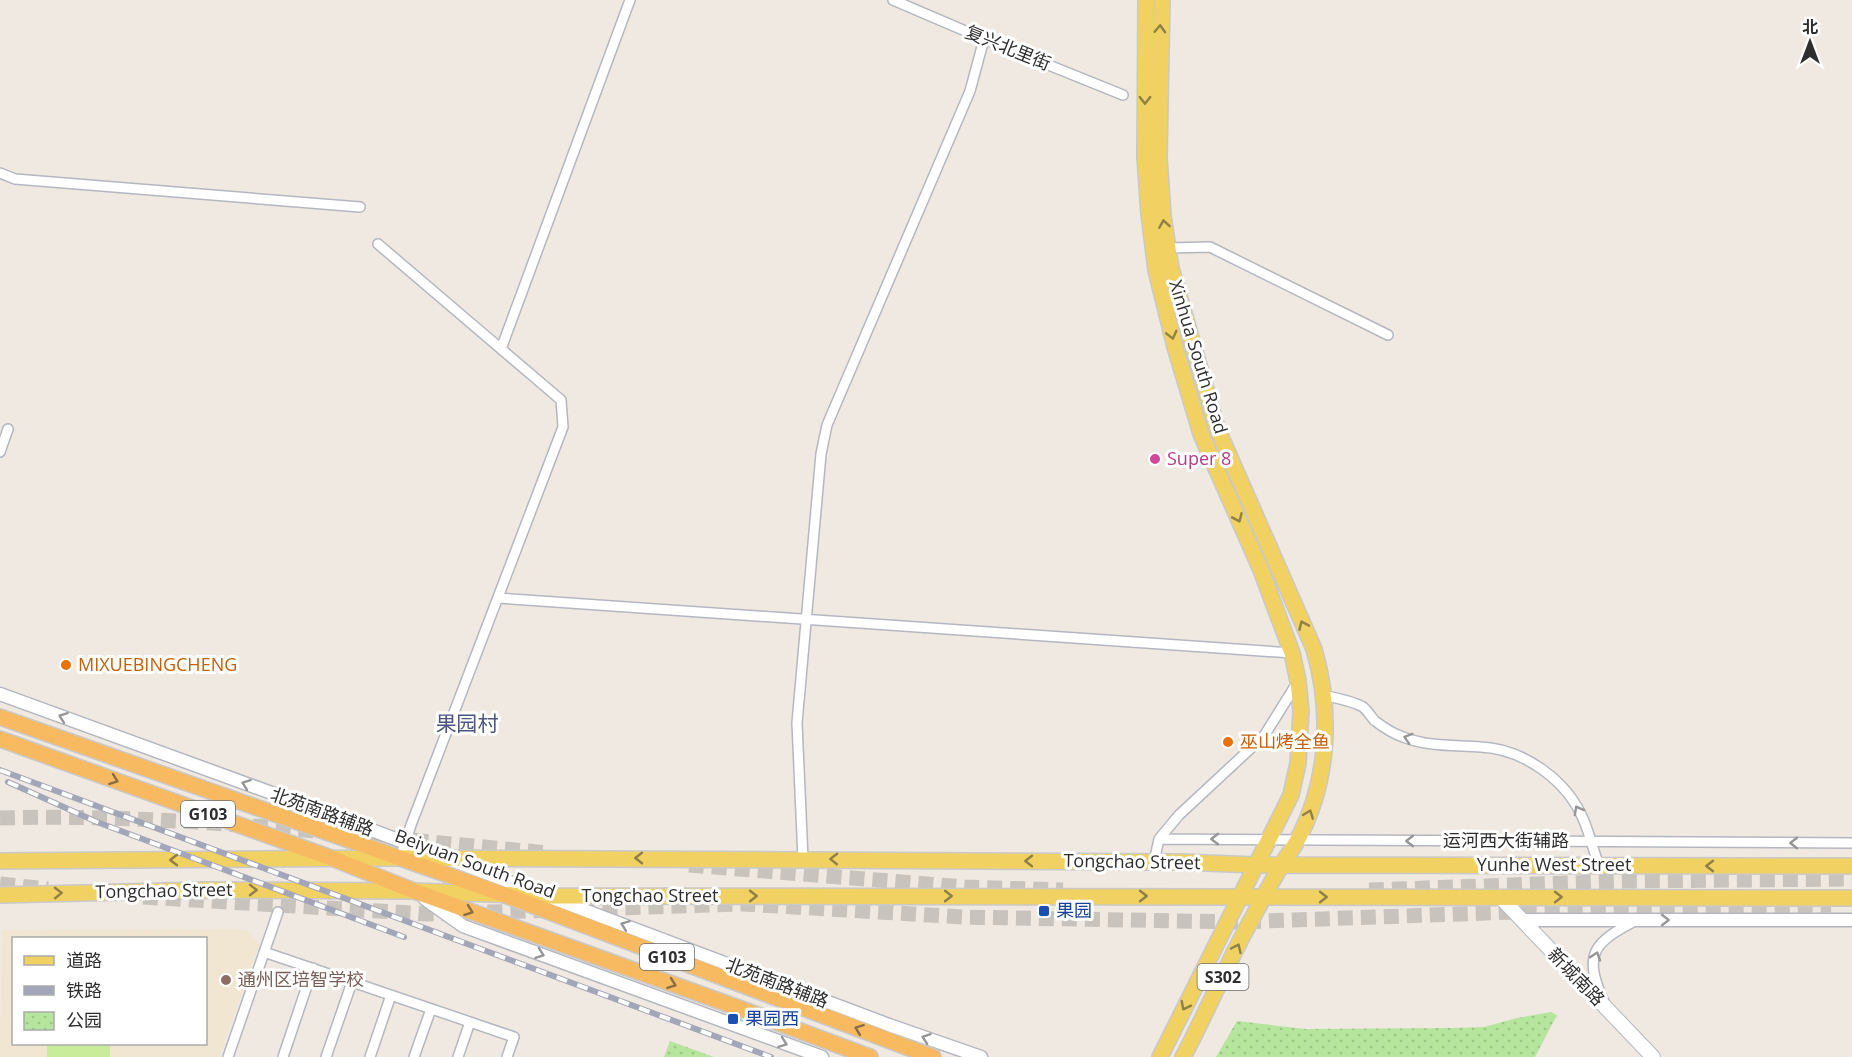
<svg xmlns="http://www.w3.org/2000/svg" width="1852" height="1057" font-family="'Open Sans','Noto Sans SC',sans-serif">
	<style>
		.education { fill: #f0e6d1; fill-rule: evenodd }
		.park { fill: url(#park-dots) }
		.pitch { fill: #c9ec9a }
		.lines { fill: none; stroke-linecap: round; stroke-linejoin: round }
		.trunk-tunnel { stroke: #c8c4bd; stroke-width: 15; stroke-dasharray: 15 8; stroke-linecap: butt }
		.minor-casing { stroke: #b4b7c1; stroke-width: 12 }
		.tertiary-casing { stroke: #b4b7c1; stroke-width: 15 }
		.secondary-casing { stroke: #b4b7c1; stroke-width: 16 }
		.primary-casing { stroke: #c9c9c9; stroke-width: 18 }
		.trunk-casing { stroke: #c9c9c9; stroke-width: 18 }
		.minor { stroke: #fff; stroke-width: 9 }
		.tertiary { stroke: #fff; stroke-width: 12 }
		.secondary { stroke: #fff; stroke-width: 14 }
		.primary { stroke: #f2d163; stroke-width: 15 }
		.trunk { stroke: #f8ba60; stroke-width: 15 }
		.rail-casing { stroke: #a3a6b8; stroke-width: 6 }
		.rail { stroke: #fff; stroke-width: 4; stroke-dasharray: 11; stroke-linecap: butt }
		.oneway { stroke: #908048 }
		.oneway2 { stroke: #969696 }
		.oneway3 { stroke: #896d44 }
		.hotel-dot { fill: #d1479c; stroke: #fff; stroke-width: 2 }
		.food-dot { fill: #e8710a; stroke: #fff; stroke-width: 2 }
		.transit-dot { fill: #1a4fb4; stroke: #fff; stroke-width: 2 }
		.education-dot { fill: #8d6e63; stroke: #fff; stroke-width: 2 }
		.labels { text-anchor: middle; stroke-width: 6; stroke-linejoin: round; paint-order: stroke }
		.shield { fill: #fff; stroke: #6d6d6d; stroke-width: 1.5 }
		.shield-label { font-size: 16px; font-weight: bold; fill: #2e2e2e }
		.street-label { font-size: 18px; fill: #2e2e2e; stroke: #fff }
		.hotel-label { font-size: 18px; fill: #b23c85; stroke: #fff; text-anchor: start }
		.food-label { font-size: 18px; fill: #c56008; stroke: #fff; text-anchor: start }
		.transit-label { font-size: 18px; fill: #164399; stroke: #fff; text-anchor: start }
		.education-label { font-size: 18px; fill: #785e54; stroke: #fff; text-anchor: start }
		.quarter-label { font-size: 21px; fill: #4d5680; stroke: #fff }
	</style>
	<defs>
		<pattern id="park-dots" width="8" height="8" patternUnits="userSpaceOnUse" patternTransform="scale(1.5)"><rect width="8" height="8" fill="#b6e59e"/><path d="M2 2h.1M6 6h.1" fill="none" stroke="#9dc588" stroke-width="1.8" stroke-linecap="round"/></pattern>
	</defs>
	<rect width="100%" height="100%" fill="#efe9e1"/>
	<!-- education -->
	<path class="education" d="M246,929L259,944L219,1057H0L2,930ZM14,938H206V1044H14Z"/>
	<!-- park -->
	<path class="park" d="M1551,1012L1557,1015L1535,1057H1216L1237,1021L1305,1029L1451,1028L1484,1027L1517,1018Z
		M670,1041L714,1057H664Z"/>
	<!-- pitch -->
	<path class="pitch" d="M47,1044H110V1057H47Z"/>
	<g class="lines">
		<!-- trunk-tunnel -->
		<path class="trunk-tunnel" d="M0,818C183,813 367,837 549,853
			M689,865L965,887L1063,890
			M0,884L48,889
			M1369,890L1624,881L1852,879
			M143,897L428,914L744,904L963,917L1237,922L1625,908L1831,905"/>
		<!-- minor casing -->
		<g class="minor-casing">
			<path id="minor" d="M893,0L984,39L1123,95
				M0,173L15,179L360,207
				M378,244L561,400L563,427L411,825L400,858
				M1168,248L1210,247L1388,335
				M501,349L630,0
				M0,452L8,429
				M498,598L1292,653
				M1323,695C1335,698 1353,701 1363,707C1368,711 1371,717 1375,721C1383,727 1394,734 1403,737C1429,747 1454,745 1481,747C1524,749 1568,781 1584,821C1590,835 1593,850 1599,865
				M1159,839L1852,843
				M803,859L797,723L821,454L827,425L970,91L984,39
				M1154,862L1159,839L1179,815L1264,736L1297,683
				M264,952L514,1037L507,1057
				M1604,1002C1583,954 1592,943 1637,920
				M228,1057L278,912
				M283,1057L313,968
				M326,1057L352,982
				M370,1057L391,995
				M414,1057L431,1009
				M458,1057L470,1022"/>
		</g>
		<!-- tertiary casing -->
		<g class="tertiary-casing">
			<path id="tertiary" d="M0,694L321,811L889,1025L981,1057
				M425,899L463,926L822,1057
				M1522,920H1852"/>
		</g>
		<!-- secondary casing -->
		<g class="secondary-casing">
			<path id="secondary" d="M1500,897L1653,1057"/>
		</g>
		<!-- primary casing -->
		<g class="primary-casing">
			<path id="primary" d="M1146,0L1145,157L1149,214L1156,270L1175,347L1201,434L1261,570L1292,653L1298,681L1301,711L1298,763L1291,795L1160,1057
				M1162,0L1159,157L1163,216L1171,268L1217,428L1314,649C1332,711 1329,781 1298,839C1293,849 1286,857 1281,866C1269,886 1259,906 1248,926C1225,968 1206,1014 1183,1057
				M0,861L400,858L1181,862L1256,865L1852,866
				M0,895L206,890L414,891L546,896L1852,898"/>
		</g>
		<!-- trunk casing -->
		<g class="trunk-casing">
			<path id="trunk" d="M0,717L505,895L933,1057
				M0,739L334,859L414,891L736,1007L870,1057"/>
		</g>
		<!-- minor -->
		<use href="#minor" class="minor"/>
		<!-- tertiary -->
		<use href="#tertiary" class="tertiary"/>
		<!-- secondary -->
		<use href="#secondary" class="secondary"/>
		<!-- primary -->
		<use href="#primary" class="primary"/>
		<!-- trunk -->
		<use href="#trunk" class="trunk"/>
		<!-- rail casing -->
		<g class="rail-casing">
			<path id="rail" d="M0,770L771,1057
				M8,782L97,822L404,937"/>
		</g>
		<!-- rail -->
		<use href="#rail" class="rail"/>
	</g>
	<!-- one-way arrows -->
	<defs><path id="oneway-chevron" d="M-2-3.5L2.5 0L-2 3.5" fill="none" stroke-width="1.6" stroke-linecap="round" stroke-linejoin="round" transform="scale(1.5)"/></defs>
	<g class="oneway">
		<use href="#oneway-chevron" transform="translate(1160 29) rotate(-88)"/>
		<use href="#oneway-chevron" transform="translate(1145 100) rotate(90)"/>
		<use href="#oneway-chevron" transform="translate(1164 224) rotate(-99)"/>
		<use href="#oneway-chevron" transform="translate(1172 335) rotate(76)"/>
		<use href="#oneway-chevron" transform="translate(1238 518) rotate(66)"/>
		<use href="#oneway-chevron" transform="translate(1303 625) rotate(-114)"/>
		<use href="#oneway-chevron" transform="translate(1309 814) rotate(-69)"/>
		<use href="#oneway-chevron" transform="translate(639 858) rotate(-180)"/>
		<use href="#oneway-chevron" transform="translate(834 859) rotate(-179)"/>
		<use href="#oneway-chevron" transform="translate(174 860) rotate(180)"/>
		<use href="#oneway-chevron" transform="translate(1029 861) rotate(-180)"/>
		<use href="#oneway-chevron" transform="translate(1710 866) rotate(-180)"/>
		<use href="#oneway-chevron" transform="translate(253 890)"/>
		<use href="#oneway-chevron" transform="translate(58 893) rotate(-1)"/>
		<use href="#oneway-chevron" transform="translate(753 896)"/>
		<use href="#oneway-chevron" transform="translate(948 896)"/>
		<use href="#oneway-chevron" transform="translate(1143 896)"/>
		<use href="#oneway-chevron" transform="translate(1323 897)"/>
		<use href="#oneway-chevron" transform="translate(1558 897)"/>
		<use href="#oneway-chevron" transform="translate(1237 948) rotate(-65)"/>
		<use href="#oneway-chevron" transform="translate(1185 1006) rotate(117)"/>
	</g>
	<g class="oneway2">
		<use href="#oneway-chevron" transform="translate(63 717) rotate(-160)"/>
		<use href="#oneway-chevron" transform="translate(1408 738) rotate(-162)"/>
		<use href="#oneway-chevron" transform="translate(246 784) rotate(-160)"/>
		<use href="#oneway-chevron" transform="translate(1578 810) rotate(-119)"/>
		<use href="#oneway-chevron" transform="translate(1215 839) rotate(-180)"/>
		<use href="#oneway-chevron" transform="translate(1410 841) rotate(-180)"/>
		<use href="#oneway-chevron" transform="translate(1794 843) rotate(-180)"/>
		<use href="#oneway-chevron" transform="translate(1665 920)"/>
		<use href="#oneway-chevron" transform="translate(625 925) rotate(-159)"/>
		<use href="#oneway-chevron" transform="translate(540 954) rotate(20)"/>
		<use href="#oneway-chevron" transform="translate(1596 956) rotate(-72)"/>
		<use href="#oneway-chevron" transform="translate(926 1038) rotate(-161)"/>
		<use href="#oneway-chevron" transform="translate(783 1043) rotate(20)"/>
	</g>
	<g class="oneway3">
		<use href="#oneway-chevron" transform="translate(114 780) rotate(20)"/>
		<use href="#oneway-chevron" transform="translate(469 911) rotate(20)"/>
		<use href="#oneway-chevron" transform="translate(672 984) rotate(20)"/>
		<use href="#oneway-chevron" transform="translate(859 1029) rotate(-159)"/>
	</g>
	<!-- markers -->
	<circle class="hotel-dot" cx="1155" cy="459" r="6"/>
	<g class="food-dot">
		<circle cx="66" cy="665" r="6"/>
		<circle cx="1228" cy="742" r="6"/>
	</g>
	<g class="transit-dot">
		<rect x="1038" y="905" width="12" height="12" rx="3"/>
		<rect x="727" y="1013" width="12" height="12" rx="3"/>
	</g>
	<circle class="education-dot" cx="226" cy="980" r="6"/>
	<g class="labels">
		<!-- shield labels -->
		<g class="shield">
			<rect x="181" y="801" width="54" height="26" rx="4.5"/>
			<rect x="640" y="944" width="54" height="26" rx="4.5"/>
			<rect x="1197.5" y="964" width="51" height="26" rx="4.5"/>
		</g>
		<g class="shield-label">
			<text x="208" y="820">G103</text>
			<text x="667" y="963">G103</text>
			<text x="1223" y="983">S302</text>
		</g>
		<!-- street labels -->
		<g class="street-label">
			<text transform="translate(1008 48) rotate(22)" y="6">复兴北里街</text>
			<text transform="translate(1198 357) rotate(73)" y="6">Xinhua South Road</text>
			<text transform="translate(322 812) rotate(20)" y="6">北苑南路辅路</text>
			<text x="1506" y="847">运河西大街辅路</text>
			<text transform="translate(1132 862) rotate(1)" y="6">Tongchao Street</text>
			<text transform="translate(475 864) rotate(20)" y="6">Beiyuan South Road</text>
			<text x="1554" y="871">Yunhe West Street</text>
			<text transform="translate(164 891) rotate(-1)" y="6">Tongchao Street</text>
			<text x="650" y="902">Tongchao Street</text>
			<text transform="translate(1576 977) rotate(46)" y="6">新城南路</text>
			<text transform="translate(777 983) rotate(21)" y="6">北苑南路辅路</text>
		</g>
		<!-- hotel labels -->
		<g class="hotel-label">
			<text x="1167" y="465">Super 8</text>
		</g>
		<!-- food labels -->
		<g class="food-label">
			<text x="78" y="671">MIXUEBINGCHENG</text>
			<text x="1240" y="748">巫山烤全鱼</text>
		</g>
		<!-- transit labels -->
		<g class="transit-label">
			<text x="1056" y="917">果园</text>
			<text x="745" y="1025">果园西</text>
		</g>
		<!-- education labels -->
		<g class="education-label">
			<text x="238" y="986">通州区培智学校</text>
		</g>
		<!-- quarter labels -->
		<g class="quarter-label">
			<text x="467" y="731">果园村</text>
		</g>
	</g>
	<!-- legend -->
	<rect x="12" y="937" width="195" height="108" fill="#ffffff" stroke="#ababab" stroke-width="1.5"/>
	<rect x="24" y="956" width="30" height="9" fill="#f2d163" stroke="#ababab" stroke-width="1.5"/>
	<text x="66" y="967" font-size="18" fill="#2e2e2e">道路</text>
	<rect x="24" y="986" width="30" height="9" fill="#a3a6b8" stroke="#ababab" stroke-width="1.5"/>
	<text x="66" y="997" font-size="18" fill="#2e2e2e">铁路</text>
	<rect x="24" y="1012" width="30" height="18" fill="url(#park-dots)" stroke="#ababab" stroke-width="1.5"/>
	<text x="66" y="1027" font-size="18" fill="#2e2e2e">公园</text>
	<!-- north arrow -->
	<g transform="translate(1810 42)" stroke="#ffffff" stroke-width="4.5" paint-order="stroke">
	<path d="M0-4.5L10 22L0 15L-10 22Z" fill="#2e2e2e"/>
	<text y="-9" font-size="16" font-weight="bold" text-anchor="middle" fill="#2e2e2e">北</text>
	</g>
</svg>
